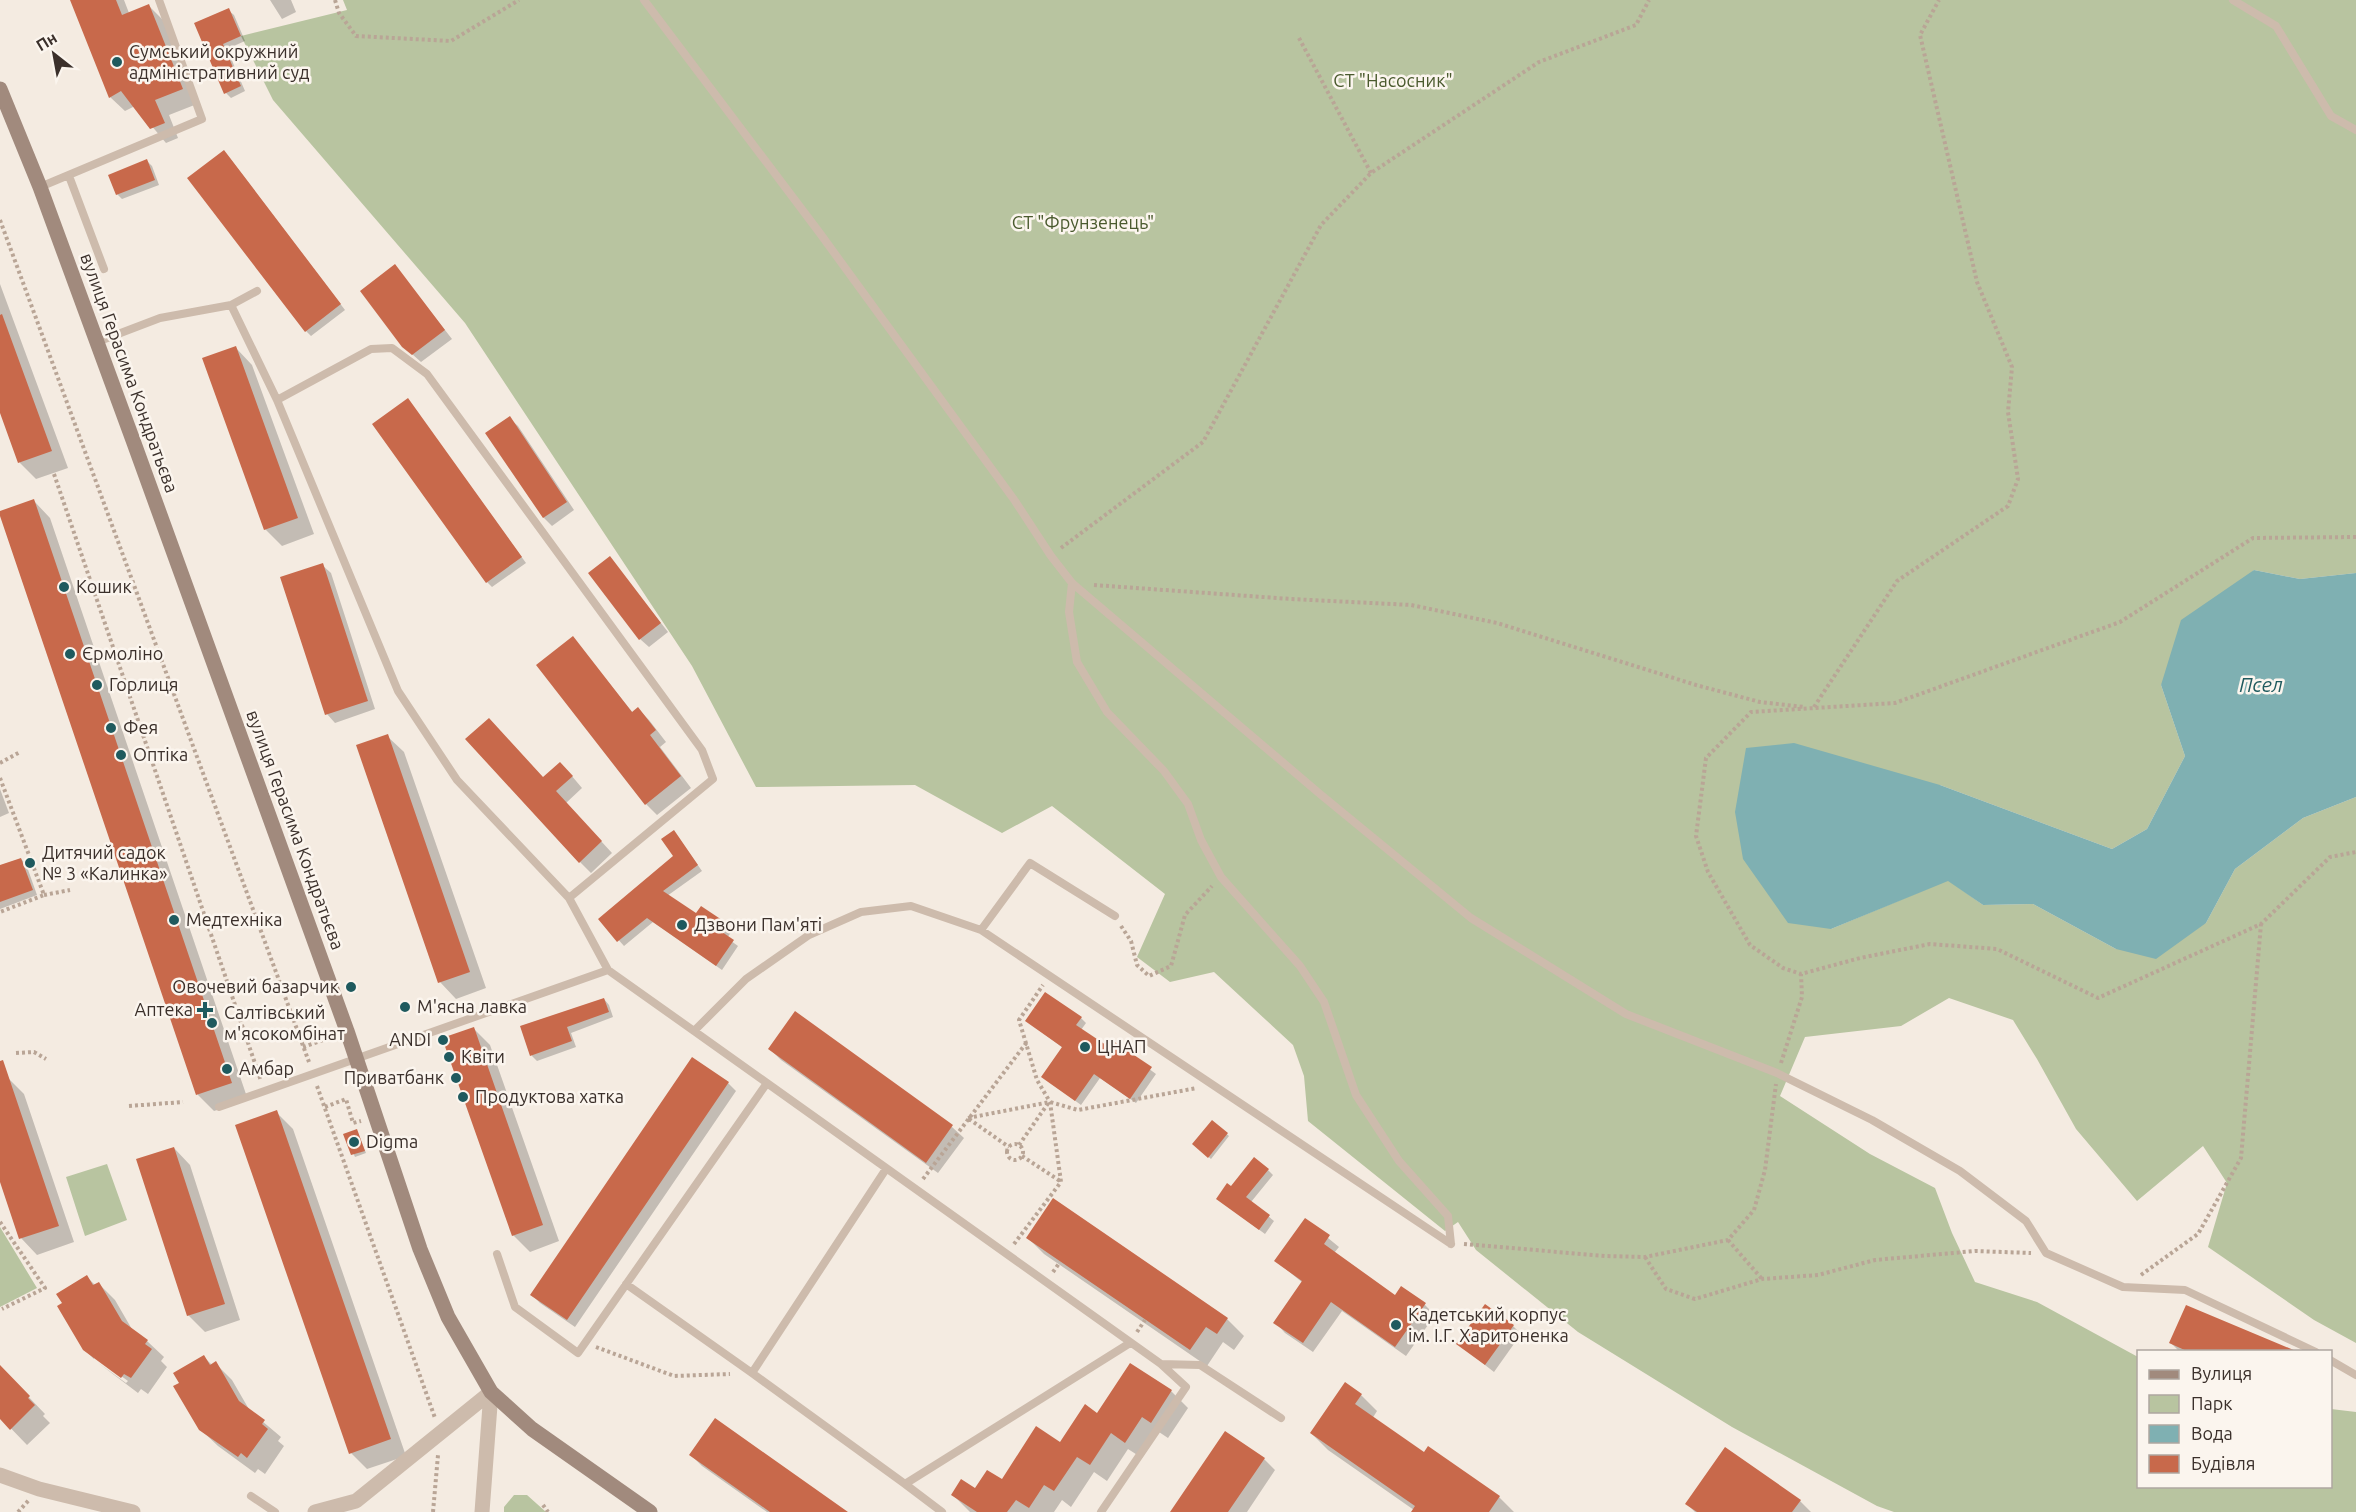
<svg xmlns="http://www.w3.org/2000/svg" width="2356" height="1512" font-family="Ubuntu,sans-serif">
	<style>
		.green { fill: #b8c4a0 }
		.water { fill: #7fb0b2 }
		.shadow { fill: #0003 }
		.building { fill: #c8694b }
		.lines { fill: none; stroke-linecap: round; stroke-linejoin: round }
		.path { stroke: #b9a596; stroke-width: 4; stroke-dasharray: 3 3; stroke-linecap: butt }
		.service { stroke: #cdbbac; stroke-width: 8 }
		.minor { stroke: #cdbbac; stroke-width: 15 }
		.secondary { stroke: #a18a7d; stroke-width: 15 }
		.poi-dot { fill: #1f5a5e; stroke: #fbf5ee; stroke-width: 2 }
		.labels { text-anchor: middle; stroke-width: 5; stroke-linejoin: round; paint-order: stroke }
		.poi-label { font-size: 18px; fill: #3b302b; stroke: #fbf5ee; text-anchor: start }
		.park-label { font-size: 18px; fill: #4a5a2e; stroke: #fbf5ee }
		.street-label { font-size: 18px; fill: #3b302b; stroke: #fbf5ee }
		.water-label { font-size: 20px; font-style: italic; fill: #1f5a5e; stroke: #fbf5ee }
	</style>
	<rect width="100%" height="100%" fill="#f4ebe1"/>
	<!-- green -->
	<path class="green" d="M343,0H2356V573L2300,579L2254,570L2161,685L2185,756L2147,829L2112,849L1940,785L1831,929L1948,880L1983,905L2033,904L2116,949L2206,923L2235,869L2303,818L2356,797V1343L2314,1320L2208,1247L2227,1183L2203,1146L2137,1201L2076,1129L2037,1059L2013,1020L1949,998L1901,1026L1805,1037L1780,1096L1870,1154L1935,1188L1952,1233L1975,1282L2037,1302L2138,1357V1486H2330L2331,1409L2356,1412V1512H1894L1877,1506L1732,1427L1578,1332L1476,1250L1458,1222L1445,1231L1308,1121L1304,1076L1293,1045L1214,972L1170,982L1137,957L1165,894L1052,806L1002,833L915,785L756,787L692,666L465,323L273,100L241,36L347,10Z
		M107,1164L127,1220L85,1236L66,1177Z
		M0,1227L37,1288L0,1307Z
		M514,1495H527L546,1512H504V1507Z"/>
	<!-- water -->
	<path class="water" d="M2254,570L2300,579L2356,573V797L2303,818L2235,869L2206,923L2156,959L2116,949L2033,904L1983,905L1948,881L1831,929L1788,923L1743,859L1735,812L1746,748L1794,743L1940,785L2112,849L2147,829L2185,756L2161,685L2181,620Z"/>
	<!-- shadow -->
	<path class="shadow" d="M72,0H124L129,13L149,6L163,20L197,104L169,115L178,138L166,143L135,106L125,111L110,97Z
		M270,0H291L296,12L282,19Z
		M228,10L234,15L245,41L227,49L245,91L231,98L226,93L196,24Z
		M229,157L345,310L311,336L306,331Z
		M147,161L152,166L159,185L122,199L117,194Z
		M395,266L452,339L421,362L403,346Z
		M0,284L68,468L36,479L20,463L0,409Z
		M236,348L252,365L314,534L282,546L265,529Z
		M408,400L526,563L492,587L487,582Z
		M509,418L518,426L574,510L552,526L544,518L487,433Z
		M34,501L50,518L248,1100L214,1111L198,1095L0,512Z
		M610,558L668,632L649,647L640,639Z
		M322,565L331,573L375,709L335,723L327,714L282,578Z
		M573,638L633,713L638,709L649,720L666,742L660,747L691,788L657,815L646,804Z
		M387,736L404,752L486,988L456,999L440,982Z
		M571,775L582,788L566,803L612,853L591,873L580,862L544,779Z
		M0,789L9,813L0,817Z
		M678,837L702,871L667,896L696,916L727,926L732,931L727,938L738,946L722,970L653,922L624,946L600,919L675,857Z
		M21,859L26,864L37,895L0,909V867Z
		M604,999L609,1005L613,1017L571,1033L576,1047L537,1061L532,1056L522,1027Z
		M795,1013L952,1127L964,1138L938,1173L781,1060L770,1049Z
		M1081,1018L1086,1023L1081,1030L1109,1049L1114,1043L1156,1074L1136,1103L1100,1078L1081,1105L1043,1077L1063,1048L1027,1021Z
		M473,1028L490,1045L559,1241L530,1252L513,1235Z
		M7,1077L24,1094L74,1242L37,1255L21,1238L0,1177V1079Z
		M728,1083L736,1091L575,1327L540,1303L532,1295Z
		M276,1112L293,1129L406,1456L367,1469L351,1453Z
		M1212,1122L1229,1136L1211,1159L1194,1144Z
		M357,1131L366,1153L355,1157L345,1135Z
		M174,1148L190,1165L240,1320L205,1332L188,1315Z
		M1268,1170L1273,1175L1251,1202L1274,1221L1265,1234L1223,1203L1232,1188Z
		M1306,1220L1339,1247L1334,1253L1395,1297L1402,1288L1425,1305L1435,1315L1406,1356L1342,1311L1313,1352L1285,1333L1275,1322L1303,1283L1276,1261Z
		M1028,1238L1227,1319L1244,1336L1234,1350L1223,1342L1207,1366L1044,1254Z
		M87,1277L96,1286L99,1284L115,1300L133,1331L147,1341L164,1357L161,1361L167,1367L148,1394L141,1389L138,1393L97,1362L126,1383L128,1381L94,1356V1359L84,1349Z
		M1513,1326L1521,1334L1494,1372L1458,1344Z
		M2171,1343L2281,1352H2180Z
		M204,1357L212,1365L215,1363L232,1380L250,1411L281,1437L278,1441L284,1446L265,1474L258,1469L255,1473L218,1446L200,1429L181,1383Z
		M1131,1365L1171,1391L1188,1408L1168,1438L1159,1432L1142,1458L1128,1449L1107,1481L1094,1472L1071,1507L1062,1500L1054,1512H970L953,1495L1002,1482L1061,1444L1098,1415Z
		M0,1367L45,1414L43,1416L50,1423L27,1445L0,1417Z
		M1361,1395L1377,1411L1372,1419L1424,1455L1499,1497L1514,1512H1412L1414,1510L1328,1450L1311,1433Z
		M691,1455L845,1512H767L702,1466Z
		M1264,1459L1275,1470L1247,1512H1172Z
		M1800,1501L1811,1512H1695L1687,1504Z"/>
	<!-- building -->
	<path class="building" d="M70,0H116L122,15L149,4L183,89L155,100L165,123L150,129L121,91L109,98Z
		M229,8L241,36L223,44L241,86L224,94L194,23Z
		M224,150L341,304L305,332L187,178Z
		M147,159L155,180L116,195L108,175Z
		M395,264L445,330L412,355L402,347L360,291Z
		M2,314L52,451L18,463L0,413V315Z
		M236,346L298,518L264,530L202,358Z
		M408,398L522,557L486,583L372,424Z
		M510,416L567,502L543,518L485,433Z
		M34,499L232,1083L196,1095L0,516V511Z
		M610,556L661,623L639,640L588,573Z
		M323,563L368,701L325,715L280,577Z
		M573,636L632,712L638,707L656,730L650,735L681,776L645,805L536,665Z
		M489,718L543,777L560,762L573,776L556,791L602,841L579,863L465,739Z
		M388,734L470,972L438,983L356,745Z
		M674,830L698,865L663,891L696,913L701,906L728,924L722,932L734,940L716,966L647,918L617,942L598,919L673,856L661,839Z
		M21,858L33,890L0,902V865Z
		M1045,992L1082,1017L1076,1025L1109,1047L1113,1041L1152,1067L1130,1099L1094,1074L1075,1101L1041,1077L1062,1047L1025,1021Z
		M604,998L609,1012L567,1027L572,1041L530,1056L520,1026Z
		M795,1011L953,1125L926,1163L768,1049Z
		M474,1027L543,1225L512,1236L442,1038Z
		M692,1057L729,1082L567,1320L530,1295Z
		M3,1060L59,1226L19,1239L0,1182V1061Z
		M277,1110L391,1439L349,1454L235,1125Z
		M1212,1120L1228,1133L1208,1158L1192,1144Z
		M357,1129L365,1151L351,1155L343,1134Z
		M174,1147L225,1304L187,1316L136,1159Z
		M1254,1157L1269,1169L1246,1197L1270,1215L1259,1230L1216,1199L1227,1183L1231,1186Z
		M1053,1198L1228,1318L1217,1334L1206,1327L1190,1350L1026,1238Z
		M1305,1218L1330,1235L1324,1244L1395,1295L1401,1286L1426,1303L1395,1347L1331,1302L1303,1343L1273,1323L1302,1281L1274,1261Z
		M87,1275L93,1285L99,1282L122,1321L148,1340L145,1344L152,1349L131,1378L124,1374L121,1378L83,1350L57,1306L62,1303L56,1294Z
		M1485,1304L1514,1325L1485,1365L1456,1344Z
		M2186,1305L2296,1351V1352H2189L2169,1343Z
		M204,1355L210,1365L216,1361L239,1401L265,1420L262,1424L268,1429L247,1458L241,1453L238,1457L199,1430L173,1386L179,1383L173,1373Z
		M1130,1363L1172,1390L1151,1423L1142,1417L1125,1443L1111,1433L1090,1465L1077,1457L1054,1491L1044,1485L1029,1508L1016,1500L1007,1512H977L951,1495L961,1479L975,1488L987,1470L1002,1479L1036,1426L1060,1442L1085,1404L1097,1413Z
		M0,1365L30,1396L28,1398L35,1405L10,1430L0,1419Z
		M1345,1382L1362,1394L1355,1404L1424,1452L1428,1446L1500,1496L1489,1512H1411L1415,1506L1310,1433Z
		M715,1418L848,1512H770L689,1455Z
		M1225,1431L1265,1458L1228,1512H1170Z
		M1725,1447L1801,1500L1792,1512H1697L1685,1504Z"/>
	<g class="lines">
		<!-- path -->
		<path class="path" d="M335,0L339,13L356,36L451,41L519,0
			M1299,38L1371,173
			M0,220L309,1062
			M54,474L261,1081
			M2356,537L2253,538L2120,622L1895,703L1751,712L1706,758L1696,836L1708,872L1750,945L1783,968L1801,974L1860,958L1930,944L1997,949L2098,998L2261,924L2330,857L2356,852
			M1061,548L1203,442L1321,225L1371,173L1539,62L1636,25L1649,0
			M1094,585L1291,599L1411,605L1497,623L1696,685L1760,702L1804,707
			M1814,707L1897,581L2008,506L2018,479L2008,412L2012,367L1977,282L1920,35L1939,0
			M0,763L20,752
			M0,778L44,895L0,912
			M44,895L70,890
			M1121,926L1131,941L1137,965L1149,976L1171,966L1185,915L1212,886
			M303,1047L326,1039
			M16,1053L34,1052L46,1059
			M1781,1063L1802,997L1801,974
			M387,1083L409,1075
			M317,1086L435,1418
			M129,1106L183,1102
			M325,1107L346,1099L353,1123L361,1121
			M968,1118L1050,1102L1078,1110L1197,1088
			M969,1119L1009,1147
			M1007 1152a8 8 0 1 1 16 0a8 8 0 1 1-16 0Z
			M1019,1145L1049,1102
			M1022,1156L1060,1181
			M923,1179L1027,1042
			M0,1222L45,1288L2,1309
			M1728,1240L1762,1279
			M1014,1244L1061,1182L1050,1102L1037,1080L1019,1020L1043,985
			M1464,1244L1605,1256L1645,1257L1728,1240L1754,1210L1765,1170L1776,1084
			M1645,1257L1666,1289L1695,1299L1762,1279L1818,1275L1875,1260L1975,1251L2031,1253
			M1053,1272L1060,1262
			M2141,1275L2198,1234L2241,1158L2261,924
			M1137,1332L1145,1320
			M596,1347L674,1376L730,1374
			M543,1505L548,1512
			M18,1512L29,1500
			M433,1512L438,1455"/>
		<!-- service -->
		<path class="service" d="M644,0L819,232L1015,501L1051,556L1072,583L1320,794L1471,918L1626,1014L1777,1073L1872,1120L1960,1171L2026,1221L2046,1253L2123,1287L2185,1290L2316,1352
			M2233,0L2276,26L2331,116L2356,130
			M69,176L104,269
			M40,187L202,119L159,0
			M231,305L257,291
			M97,342L160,318L231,305L277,400L398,691L457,780L569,898L608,970
			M277,400L371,349L392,348L427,374L702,750L713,779L569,898
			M1072,583L1069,612L1077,662L1107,712L1164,771L1188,804L1201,840L1221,877L1300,966L1324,1002L1356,1095L1399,1161L1448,1216L1451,1244
			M981,930L1030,863L1115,916
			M694,1031L1161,1364L1200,1365L1281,1418
			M219,1107L608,970L694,1031L746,979L809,935L861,912L911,906L981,930L1451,1244
			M886,1169L752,1373L905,1484L1130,1343
			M497,1254L515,1307L578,1353L767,1083
			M626,1284L752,1373
			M2330,1360L2356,1375
			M905,1484L942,1512
			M251,1496L275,1512
			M1101,1512L1186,1387L1161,1364"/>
		<!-- minor -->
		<path class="minor" d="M0,1475L39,1489L133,1512
			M315,1512L356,1501L491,1392
			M482,1512L491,1392"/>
		<!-- secondary -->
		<path class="secondary" d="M0,89L40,187L134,443L347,1031L420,1249L448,1317L491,1392L532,1429L650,1512"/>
	</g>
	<!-- markers -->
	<g class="poi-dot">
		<circle cx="117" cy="62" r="6"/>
		<circle cx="64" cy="587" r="6"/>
		<circle cx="70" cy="654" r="6"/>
		<circle cx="97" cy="685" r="6"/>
		<circle cx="111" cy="728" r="6"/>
		<circle cx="121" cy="755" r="6"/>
		<circle cx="30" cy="863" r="6"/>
		<circle cx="174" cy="920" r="6"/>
		<circle cx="682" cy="925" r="6"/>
		<circle cx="351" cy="987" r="6"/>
		<circle cx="405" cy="1007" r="6"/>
		<path d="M202 1001h6v6h6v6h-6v6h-6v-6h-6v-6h6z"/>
		<circle cx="212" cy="1023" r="6"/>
		<circle cx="443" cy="1040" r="6"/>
		<circle cx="1085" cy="1047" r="6"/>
		<circle cx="449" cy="1057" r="6"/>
		<circle cx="227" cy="1069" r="6"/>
		<circle cx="456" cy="1078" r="6"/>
		<circle cx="463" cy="1097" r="6"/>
		<circle cx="354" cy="1142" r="6"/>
		<circle cx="1396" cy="1325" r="6"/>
	</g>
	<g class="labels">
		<!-- poi labels -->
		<g class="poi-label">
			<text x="129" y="58">Сумський окружний<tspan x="129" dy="21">адміністративний суд</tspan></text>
			<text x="76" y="593">Кошик</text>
			<text x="82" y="660">Єрмоліно</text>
			<text x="109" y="691">Горлиця</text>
			<text x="123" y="734">Фея</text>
			<text x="133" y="761">Оптіка</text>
			<text x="42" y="859">Дитячий садок<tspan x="42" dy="21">№ 3 «Калинка»</tspan></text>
			<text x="186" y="926">Медтехніка</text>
			<text x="694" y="931">Дзвони Пам'яті</text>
			<text x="339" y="993" text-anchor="end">Овочевий базарчик</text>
			<text x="417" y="1013">М'ясна лавка</text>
			<text x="193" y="1016" text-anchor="end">Аптека</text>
			<text x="224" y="1019">Салтівський<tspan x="224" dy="21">м'ясокомбінат</tspan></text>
			<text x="431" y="1046" text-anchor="end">ANDI</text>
			<text x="1097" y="1053">ЦНАП</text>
			<text x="461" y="1063">Квіти</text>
			<text x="239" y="1075">Амбар</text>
			<text x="444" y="1084" text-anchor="end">Приватбанк</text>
			<text x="475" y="1103">Продуктова хатка</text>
			<text x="366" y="1148">Digma</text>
			<text x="1408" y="1321">Кадетський корпус<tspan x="1408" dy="21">ім. І.Г. Харитоненка</tspan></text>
		</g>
		<!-- park labels -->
		<g class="park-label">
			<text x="1393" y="87">СТ "Насосник"</text>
			<text x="1083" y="229">СТ "Фрунзенець"</text>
		</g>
		<!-- street labels -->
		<g class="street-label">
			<text transform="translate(129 373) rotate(70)" y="6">вулиця Герасима Кондратьєва</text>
			<text transform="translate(295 830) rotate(70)" y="6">вулиця Герасима Кондратьєва</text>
		</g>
		<!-- water labels -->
		<g class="water-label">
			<text x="2261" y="692">Псел</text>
		</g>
	</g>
	<!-- legend -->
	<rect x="2137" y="1350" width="195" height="138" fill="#fbf5ee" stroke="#aea6a0" stroke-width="1.5"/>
	<rect x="2149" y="1370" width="30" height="9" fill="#a18a7d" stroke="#aea6a0" stroke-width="1.5"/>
	<text x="2191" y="1380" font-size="18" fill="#3b302b">Вулиця</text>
	<rect x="2149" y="1395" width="30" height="18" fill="#b8c4a0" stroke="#aea6a0" stroke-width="1.5"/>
	<text x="2191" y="1410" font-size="18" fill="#3b302b">Парк</text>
	<rect x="2149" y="1425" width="30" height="18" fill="#7fb0b2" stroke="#aea6a0" stroke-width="1.5"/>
	<text x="2191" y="1440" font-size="18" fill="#3b302b">Вода</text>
	<rect x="2149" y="1455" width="30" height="18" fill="#c8694b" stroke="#aea6a0" stroke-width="1.5"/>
	<text x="2191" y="1470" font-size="18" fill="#3b302b">Будівля</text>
	<!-- north arrow -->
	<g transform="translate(54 54) rotate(329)" stroke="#fbf5ee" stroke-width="4.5" paint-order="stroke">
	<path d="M0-4.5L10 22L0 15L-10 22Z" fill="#3b302b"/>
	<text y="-9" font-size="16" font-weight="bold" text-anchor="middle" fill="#3b302b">Пн</text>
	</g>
</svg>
